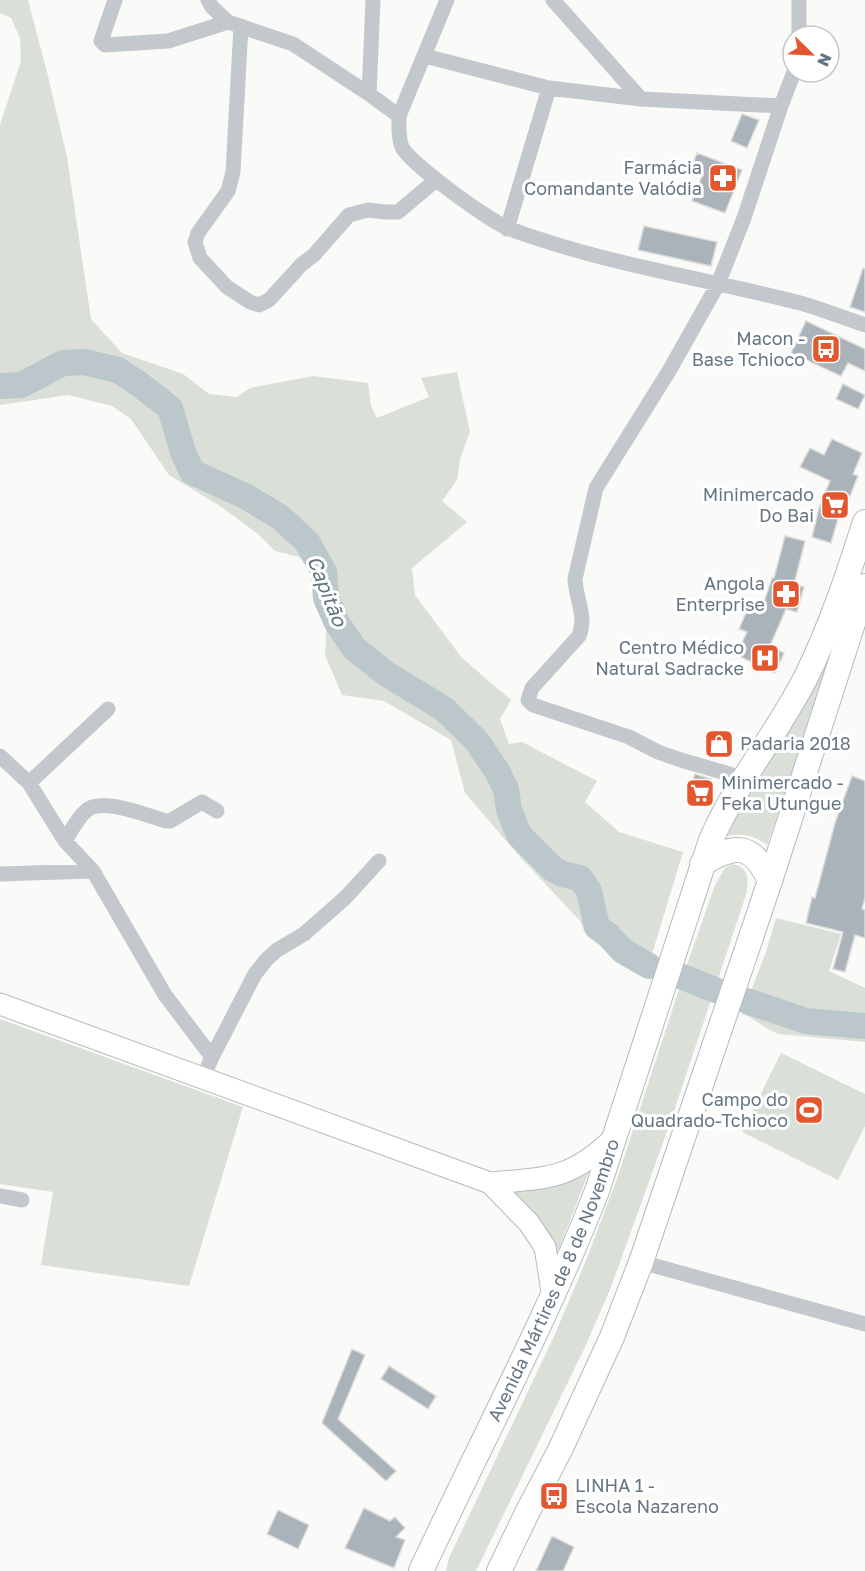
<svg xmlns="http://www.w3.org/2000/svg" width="865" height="1571" font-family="'Golos Text',sans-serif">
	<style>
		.green { fill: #dadfd7 }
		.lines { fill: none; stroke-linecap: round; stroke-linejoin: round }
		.river { stroke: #bbc7cb; stroke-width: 26 }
		.building { fill: #aab3b9; stroke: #dcdcda; stroke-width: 1.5 }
		.secondary-casing { stroke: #b3babf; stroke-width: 23 }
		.primary-casing { stroke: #b5babe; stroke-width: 26 }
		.street { stroke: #c3c8cc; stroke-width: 15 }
		.secondary { stroke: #fff; stroke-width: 21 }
		.primary { stroke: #fff; stroke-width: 24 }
		.labels { text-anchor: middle; stroke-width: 6; stroke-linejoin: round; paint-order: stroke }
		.poi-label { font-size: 18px; fill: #657683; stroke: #fff; text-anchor: end }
		.street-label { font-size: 18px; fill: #657683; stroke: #fff }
		.water-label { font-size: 20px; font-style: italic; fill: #60757c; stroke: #fff }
	</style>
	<rect width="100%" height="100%" fill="#fafaf8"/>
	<!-- green -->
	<path class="green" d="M0,0H28L48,76L67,157L91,319L122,353L183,374L209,394L237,397L250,388L313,376L368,383L371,406L377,418L429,397L421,378L457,372L470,432L460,459L457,480L442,501L467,522L412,568L415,595L462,658L511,700L500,719L509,744L522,742L597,781L585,802L619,832L683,852L645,977L584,931L581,922L521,858L465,793L451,740L384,701L342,695L325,655L327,619L317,575L299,557L275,551L258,534L220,506L169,475L131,419L112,406L68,395L0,405V125L21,61L20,38L11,18L0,13Z
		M834,643L797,759L767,845C752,834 741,833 723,837L754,783L791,727L808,697Z
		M733,864C751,869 748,880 746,895L669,1126L611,1287L585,1347L476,1571H446L449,1558L556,1332L585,1263L617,1179L688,962L715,885L725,868Z
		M776,918L841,934L829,971L865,988V1042L779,1034C765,1029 756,1019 742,1014L766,952Z
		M0,1019L243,1107L189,1286L41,1265L53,1192L0,1184Z
		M781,1053L865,1094V1126L838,1180L742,1132Z
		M590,1169L558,1251C544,1223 530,1208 505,1189C540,1190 560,1187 590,1169Z"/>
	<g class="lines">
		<!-- river -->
		<path class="river" d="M0,386L21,385L63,363L84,362L118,370L139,384L170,408L183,452L192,472L245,496L280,517L307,542L324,572L326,598L337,623L354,648L385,673L444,709L476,740L497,771L506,789L509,810L519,835L553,869L562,874L580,878L589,891L597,927L608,935L623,951L649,966
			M683,977L715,990
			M747,1001L806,1021L865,1026"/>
	</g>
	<!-- building -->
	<path class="building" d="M742,114L759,120L747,148L731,141Z
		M697,153L742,170L725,213L692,201L702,176L690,171Z
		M644,226L717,242L711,266L638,250Z
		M863,268L865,269V312L850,307Z
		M806,321L865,349V371L848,363L841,376L791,353Z
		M843,384L865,395L858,409L836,399Z
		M832,439L862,453L853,474L858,476L842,516L839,515L831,543L812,537L819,508L830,481L800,467L810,448L824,455Z
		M785,536L805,541L794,584L804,587L797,612L786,609L770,646L784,653L775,673L736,655L747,632L739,629L748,608L760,614L772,578H774Z
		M713,730L733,739L724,757L705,748Z
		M695,774L711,779L703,800L687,794Z
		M852,776L865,781V898L862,909L865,910V938L855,935L845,972L833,969L843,932L806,923L812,897L815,898L835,823Z
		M352,1349L365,1355L338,1419L396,1471L386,1481L322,1423Z
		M389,1366L436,1396L428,1409L381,1379Z
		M364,1508L390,1521L395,1517L405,1528L396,1537L405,1540L394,1568L345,1548Z
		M278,1510L309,1525L298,1549L267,1534Z
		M552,1536L574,1547L563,1571H536Z"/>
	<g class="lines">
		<!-- secondary casing -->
		<g class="secondary-casing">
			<path id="secondary" d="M0,1004L490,1183L529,1223L545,1247L553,1298
				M490,1183C547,1178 570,1180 614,1138"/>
		</g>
		<!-- primary casing -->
		<g class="primary-casing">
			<g id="primary">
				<path d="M702,864C736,843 752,843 770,881"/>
				<path id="s1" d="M421,1571C480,1444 546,1321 597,1191L711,840C736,783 776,735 805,679C830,629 848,575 865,522"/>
				<path d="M499,1571L528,1511L560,1450L612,1337L641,1262L770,881L865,586"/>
			</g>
		</g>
		<!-- street -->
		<path class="street" d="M115,0L101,41L105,45L168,41L228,22
			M208,0L212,7L228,22L293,44L369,94
			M373,0L369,94L399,116
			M447,0L399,116C399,126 398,138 402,147C409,163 492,223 510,229C604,264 704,278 800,303C822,309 844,318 865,325
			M553,0L641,99L781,106
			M799,0V36
			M241,26L233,172L228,191L198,233L195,242L200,258L227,287L250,302L259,305L269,300L302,264L314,255L349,215L368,210L385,212H398L436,180
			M425,56L549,88L641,99
			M507,229L549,88
			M0,756L29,783L65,841L93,871L165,995L212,1057L203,1078
			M743,778L681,760L658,752L629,737L533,705L528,700L532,688L579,636C587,616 576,600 575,579L596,488L669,371L718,284L744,218L781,106L794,72
			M29,783L108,709
			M65,841C71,831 78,817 87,810C102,797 148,816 166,821H170L202,802L217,811
			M0,874L93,871
			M212,1057L255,974L266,960L277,950L304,934L345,898L379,861
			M0,1196L22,1200
			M641,1262L865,1324"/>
		<!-- secondary -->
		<use href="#secondary" class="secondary"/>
		<!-- primary -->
		<use href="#primary" class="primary"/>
	</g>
	<!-- icons -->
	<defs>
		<g id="pharmacy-square" transform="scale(1.5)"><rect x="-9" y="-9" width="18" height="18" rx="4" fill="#e4572e" stroke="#fff"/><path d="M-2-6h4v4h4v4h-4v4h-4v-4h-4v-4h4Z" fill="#fff"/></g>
		<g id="bus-square" transform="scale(1.5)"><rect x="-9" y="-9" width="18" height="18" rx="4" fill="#e4572e" stroke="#fff"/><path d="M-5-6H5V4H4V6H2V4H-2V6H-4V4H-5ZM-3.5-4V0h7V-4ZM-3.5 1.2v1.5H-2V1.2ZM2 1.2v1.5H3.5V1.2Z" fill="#fff"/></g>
		<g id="supermarket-square" transform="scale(1.5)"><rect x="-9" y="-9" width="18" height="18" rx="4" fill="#e4572e" stroke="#fff"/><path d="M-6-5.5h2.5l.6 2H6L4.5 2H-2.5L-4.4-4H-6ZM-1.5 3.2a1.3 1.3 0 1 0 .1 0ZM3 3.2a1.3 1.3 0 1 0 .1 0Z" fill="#fff"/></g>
		<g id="hospital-square" transform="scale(1.5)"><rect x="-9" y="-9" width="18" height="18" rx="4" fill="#e4572e" stroke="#fff"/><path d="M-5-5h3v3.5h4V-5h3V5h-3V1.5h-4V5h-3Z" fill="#fff"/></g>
		<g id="shop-square" transform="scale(1.5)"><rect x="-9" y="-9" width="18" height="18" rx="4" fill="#e4572e" stroke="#fff"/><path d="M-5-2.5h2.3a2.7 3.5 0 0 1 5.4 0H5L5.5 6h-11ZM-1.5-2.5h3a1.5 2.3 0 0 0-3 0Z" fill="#fff"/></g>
		<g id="stadium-square" transform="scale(1.5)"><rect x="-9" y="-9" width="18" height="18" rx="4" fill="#e4572e" stroke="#fff"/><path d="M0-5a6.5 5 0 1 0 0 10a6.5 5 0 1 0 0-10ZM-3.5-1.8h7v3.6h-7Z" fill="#fff"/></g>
	</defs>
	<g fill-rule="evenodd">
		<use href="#pharmacy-square" x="723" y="178"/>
		<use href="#bus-square" x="826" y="349"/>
		<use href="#supermarket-square" x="835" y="505"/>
		<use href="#pharmacy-square" x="786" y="594"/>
		<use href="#hospital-square" x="765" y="658"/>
		<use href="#shop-square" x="719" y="744"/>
		<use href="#supermarket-square" x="700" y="793"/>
		<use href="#stadium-square" x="809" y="1110"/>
		<use href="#bus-square" x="554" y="1496"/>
	</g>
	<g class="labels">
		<!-- poi labels -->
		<g class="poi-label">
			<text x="702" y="174">Farmácia<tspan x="702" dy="21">Comandante Valódia</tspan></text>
			<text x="805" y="345">Macon -<tspan x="805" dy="21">Base Tchioco</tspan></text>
			<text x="814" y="501">Minimercado<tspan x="814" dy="21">Do Bai</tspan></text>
			<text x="765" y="590">Angola<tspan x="765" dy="21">Enterprise</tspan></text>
			<text x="744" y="654">Centro Médico<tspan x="744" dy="21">Natural Sadracke</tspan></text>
			<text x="740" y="750" text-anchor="start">Padaria 2018</text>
			<text x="721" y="789" text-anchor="start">Minimercado -<tspan x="721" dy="21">Feka Utungue</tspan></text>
			<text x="788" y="1106">Campo do<tspan x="788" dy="21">Quadrado-Tchioco</tspan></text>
			<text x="575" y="1492" text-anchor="start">LINHA 1 -<tspan x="575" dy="21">Escola Nazareno</tspan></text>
		</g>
		<!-- street labels -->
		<g class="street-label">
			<text dy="6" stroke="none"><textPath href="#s1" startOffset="320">Avenida Mártires de 8 de Novembro</textPath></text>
		</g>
		<!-- water labels -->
		<g class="water-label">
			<text transform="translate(327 591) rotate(68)" y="7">Capitão</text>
		</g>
	</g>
	<!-- north arrow -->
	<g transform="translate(811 54) rotate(114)"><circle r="28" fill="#ffffff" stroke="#c1c8cd" stroke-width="1.5"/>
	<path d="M0-4.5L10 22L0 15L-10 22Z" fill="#e4572e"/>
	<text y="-9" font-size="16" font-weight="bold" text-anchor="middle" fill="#657683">N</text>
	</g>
</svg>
